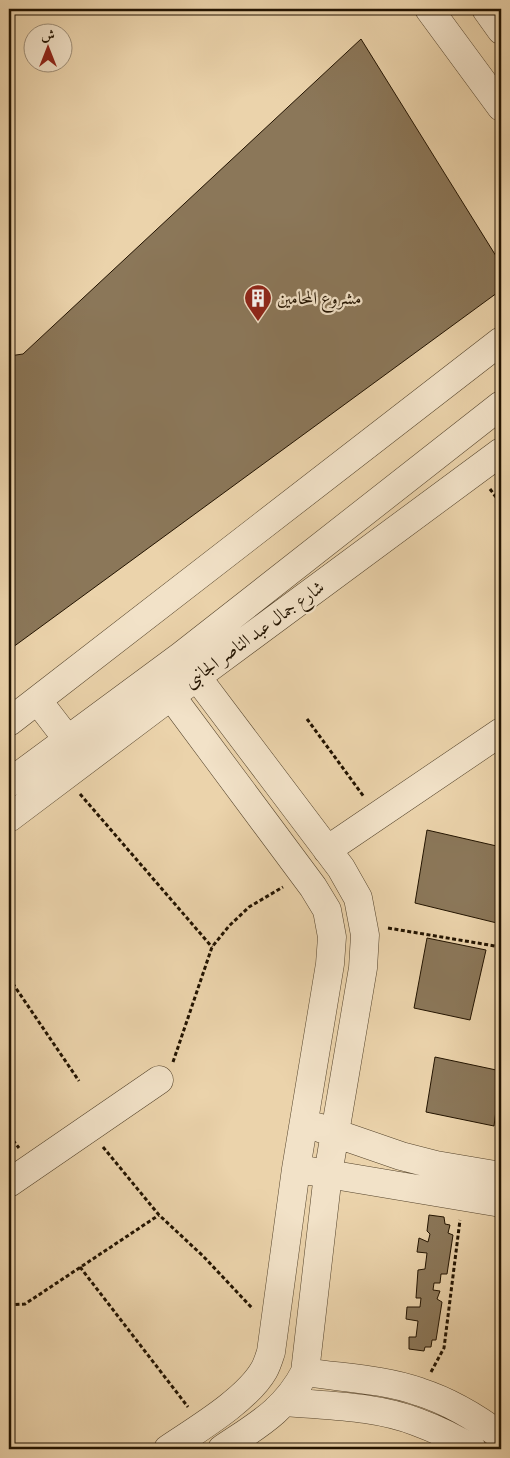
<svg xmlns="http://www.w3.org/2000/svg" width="510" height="1458" font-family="Vollkorn,Amiri,serif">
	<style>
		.building { fill: #8b7759; stroke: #221300 }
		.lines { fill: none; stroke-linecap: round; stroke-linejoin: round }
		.minor-casing { stroke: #54432b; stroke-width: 29 }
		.path { stroke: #221300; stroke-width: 3; stroke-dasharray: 4 2.5; stroke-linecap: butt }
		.minor { stroke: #f2e2c8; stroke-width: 28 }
		.labels { text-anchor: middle; stroke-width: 4.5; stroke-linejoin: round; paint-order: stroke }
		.poi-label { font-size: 18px; fill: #221300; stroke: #f2e2c8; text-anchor: start }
		.street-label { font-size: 18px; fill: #221300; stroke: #f2e2c8 }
	</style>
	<rect width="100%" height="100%" fill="#ebd3ab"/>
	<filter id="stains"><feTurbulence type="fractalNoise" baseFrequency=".004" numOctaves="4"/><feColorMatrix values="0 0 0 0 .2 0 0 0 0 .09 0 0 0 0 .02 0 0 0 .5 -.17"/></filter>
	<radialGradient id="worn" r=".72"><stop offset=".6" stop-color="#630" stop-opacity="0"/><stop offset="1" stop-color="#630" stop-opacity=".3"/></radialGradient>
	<!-- building -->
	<path class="building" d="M361,39L501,264V290L9,650V356L23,354Z
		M427,830L501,847V924L415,903Z
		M427,938L486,950L470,1020L414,1008Z
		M435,1057L501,1071L494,1126L426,1112Z
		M429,1215L444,1217L445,1224L450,1225L448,1233L453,1235L447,1274H441L440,1283H434L433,1290L440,1291L437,1299L442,1302L436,1340H432L431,1347H425L424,1351L409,1349V1337H416L418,1321L406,1319L407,1307H420L421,1298H416L418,1270L425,1269L427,1253L417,1252L419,1238L428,1242L430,1234L427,1231Z
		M501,1244V1285H497Z"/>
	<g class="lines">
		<!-- minor casing -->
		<g class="minor-casing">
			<path id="minor" d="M429,9L501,107
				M486,9L501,30
				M181,656L341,868L358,898L365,935L363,968L328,1174L305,1372C285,1411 256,1426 222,1449
				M154,676L171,696L313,887L327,910L332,937L330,964L296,1169L271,1352C269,1358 267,1365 264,1370C247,1400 196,1430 168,1449
				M38,701L78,753
				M9,722L501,341
				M9,783L181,656L501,405
				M9,818L171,696L501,452
				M327,850L501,732
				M317,1127L401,1156L436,1165L501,1176
				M310,1171L501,1203
				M9,1183L159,1080
				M305,1372C343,1378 384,1379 420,1392C448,1401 477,1418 501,1436
				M286,1402C329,1406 376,1406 417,1422C436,1429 455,1438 472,1449"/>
		</g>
		<!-- path -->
		<path class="path" d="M490,489L501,504
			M307,719L364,797
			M80,794L212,947
			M388,928L501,947
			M9,978L79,1081
			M173,1062L212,947L229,926L249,907L283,887
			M9,1135L19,1148
			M103,1147L159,1215L203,1256L253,1309
			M80,1267L188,1407
			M9,1305L25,1304L159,1215
			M431,1372L444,1348L460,1220"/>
		<!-- minor -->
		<use href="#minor" class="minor"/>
	</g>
	<!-- icons -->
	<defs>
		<g id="building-pin" transform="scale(1.4375)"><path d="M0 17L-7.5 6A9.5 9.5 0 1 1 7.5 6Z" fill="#8f2418" stroke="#f2e2c8"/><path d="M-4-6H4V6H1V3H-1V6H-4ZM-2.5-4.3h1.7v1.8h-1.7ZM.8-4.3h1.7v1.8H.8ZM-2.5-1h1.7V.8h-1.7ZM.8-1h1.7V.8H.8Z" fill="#fff"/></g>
	</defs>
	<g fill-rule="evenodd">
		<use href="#building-pin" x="258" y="298"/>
	</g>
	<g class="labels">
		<!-- poi labels -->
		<g class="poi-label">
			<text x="277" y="304">مشروع المحامين</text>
		</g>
		<!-- street labels -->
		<g class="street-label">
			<text transform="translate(254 634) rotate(-36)" y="6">شارع جمال عبد الناصر الجانبى</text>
		</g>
	</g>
	<!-- margin -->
	<rect width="510" height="1458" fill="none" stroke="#ebd3ab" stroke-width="30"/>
	<rect x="10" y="10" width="490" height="1438" fill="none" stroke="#221300" stroke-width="2.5"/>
	<rect x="15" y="15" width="480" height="1428" fill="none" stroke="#221300"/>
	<!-- north arrow -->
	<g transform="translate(48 48)"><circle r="24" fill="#f2e2c8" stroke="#9f8f78"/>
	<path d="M0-4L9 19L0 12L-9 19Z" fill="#8f2418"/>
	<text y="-8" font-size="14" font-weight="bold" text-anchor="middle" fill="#221300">ش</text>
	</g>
	<rect width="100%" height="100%" filter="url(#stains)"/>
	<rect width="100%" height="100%" fill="url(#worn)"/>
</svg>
